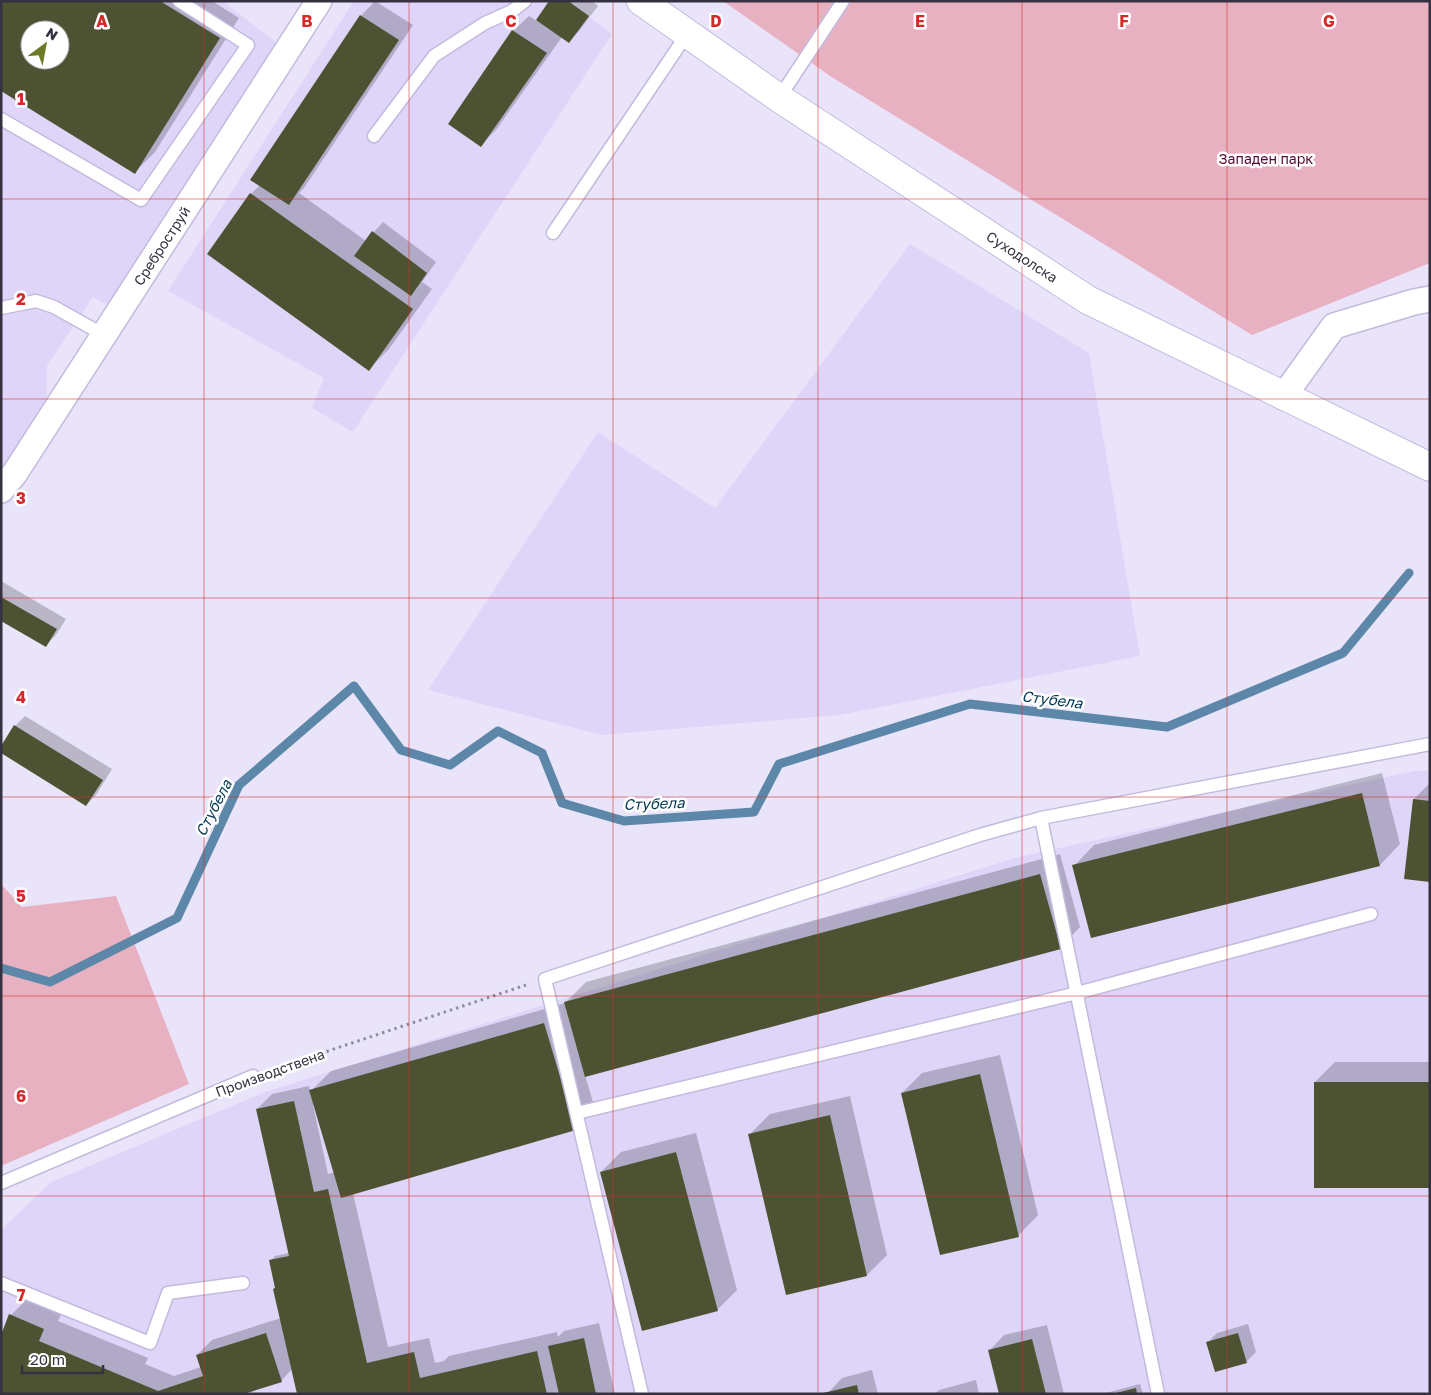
<svg xmlns="http://www.w3.org/2000/svg" width="1431" height="1395" font-family="'Golos Text',sans-serif">
	<style>
		.built { fill: #ded5f8; fill-rule: evenodd }
		.green { fill: #e8b1c2 }
		.shadow { fill: #0003; fill-rule: evenodd }
		.lines { fill: none; stroke-linecap: round; stroke-linejoin: round }
		.stream { stroke: #5d87a8; stroke-width: 9 }
		.building { fill: #4d5332; fill-rule: evenodd }
		.service-casing { stroke: #c4bade; stroke-width: 15 }
		.minor-casing { stroke: #c4bade; stroke-width: 28 }
		.tertiary-casing { stroke: #c4bade; stroke-width: 30 }
		.path { stroke: #918d9f; stroke-width: 3; stroke-dasharray: 2.5 4; stroke-linecap: butt }
		.service { stroke: #fff; stroke-width: 12 }
		.minor { stroke: #fff; stroke-width: 25 }
		.tertiary { stroke: #fff; stroke-width: 28 }
		.grid { fill: none; stroke: #d62828; stroke-width: 1; stroke-opacity: 0.55 }
		.labels { text-anchor: middle; stroke-width: 5; stroke-linejoin: round; paint-order: stroke }
		.park-label { font-size: 14px; fill: #590830; stroke: #fff }
		.street-label { font-size: 14px; fill: #353140; stroke: #fff }
		.water-label { font-size: 15px; font-style: italic; fill: #043954; stroke: #fff }
		.grid-label { font-size: 16px; text-anchor: middle; font-weight: bold; fill: #d62828; stroke: #fff; stroke-width: 5; stroke-linejoin: round; paint-order: stroke }
	</style>
	<rect width="100%" height="100%" fill="#e9e4fa"/>
	<!-- built -->
	<path class="built" d="M1,1H223L282,47L113,308L93,297L47,366L46,406L1,472ZM30,30H60V60H30Z
		M354,1H568L612,34L353,432L312,408L324,378L168,291Z
		M910,244L1089,353L1140,656L839,715L602,735L428,690L598,432L715,508Z
		M1414,771H1430V1394H1V1230L51,1182L265,1092L1018,857Z"/>
	<!-- green -->
	<path class="green" d="M723,1H1430V263L1252,335L830,76Z
		M1,884L22,907L116,896L189,1084L1,1166Z"/>
	<!-- shadow -->
	<path class="shadow" d="M1,1H212L239,18L155,152L135,172L1,89ZM30,30H60V60H30Z
		M375,1L413,25L304,188L299,193L366,241L383,222L436,262L422,282L432,289L389,349L369,369L208,254L251,194L260,185L361,16Z
		M551,1H592L598,6L579,31L569,41L562,37L496,130L481,145L513,31L529,16L537,21Z
		M1,581L66,619L56,635L46,645L1,620Z
		M25,716L112,769L96,795L86,805L1,748L15,726Z
		M1382,773L1400,844L1380,865L1074,866L1094,845Z
		M1430,783V881L1414,799Z
		M1060,854L1080,927L1060,948L585,1075L595,1109L575,1129L353,1193L388,1347L429,1338L435,1363L444,1361L449,1356L557,1332L558,1337L564,1331L599,1323L615,1394H298L292,1369L281,1381L240,1394H1L11,1315L31,1295L64,1308L58,1321L148,1358L145,1364L174,1376L201,1367L197,1355L212,1340L281,1318L270,1261L275,1256L289,1253L257,1109L272,1094L309,1086L310,1092L331,1071L565,1003L586,982ZM313,1105H315L335,1172L328,1174Z
		M1000,1055L1038,1215L1018,1236L902,1093L922,1073Z
		M1335,1062H1430V1187L1315,1082Z
		M850,1096L887,1255L867,1275L749,1135L770,1114Z
		M696,1133L737,1290L717,1310L601,1172L621,1152Z
		M1248,1324L1256,1352L1246,1362L1207,1343L1217,1333Z
		M1047,1325L1064,1394H1000L989,1351L1004,1335Z
		M872,1370L878,1394H827L842,1378Z
		M976,1380L979,1394H935L939,1390Z
		M1140,1384L1143,1394H1105L1106,1393Z"/>
	<g class="lines">
		<!-- stream -->
		<path class="stream" d="M1,968L50,982L177,918L239,785L354,686L401,750L450,765L498,731L542,753L562,803L624,821L754,812L779,764L970,704L1167,727L1343,653L1409,573"/>
	</g>
	<!-- building -->
	<path class="building" d="M1,1H160L220,38L135,174L1,91ZM30,30H60V60H30Z
		M549,1H568L589,16L569,43L536,20Z
		M360,15L399,40L289,205L250,180Z
		M512,30L547,53L481,147L448,124Z
		M250,193L413,309L369,371L207,254Z
		M372,231L427,273L411,296L354,256Z
		M1,597L57,629L46,647L1,621Z
		M14,725L103,780L86,806L1,753V746Z
		M1362,793L1380,866L1091,938L1072,865Z
		M1413,799L1430,801V882L1404,879Z
		M1040,874L1061,949L585,1077L564,1002Z
		M544,1023L576,1130L341,1198L309,1090Z
		M980,1074L1019,1237L940,1255L901,1093Z
		M1314,1082H1430V1188H1314Z
		M294,1101L314,1192L328,1189L367,1363L414,1352L420,1378L537,1351L547,1394H297L273,1289L275,1288L269,1260L289,1256L256,1109Z
		M830,1115L867,1276L786,1295L748,1134Z
		M676,1152L718,1311L642,1331L600,1172Z
		M9,1314L44,1329L39,1341L158,1391L203,1376L196,1355L266,1333L282,1382L244,1394H1V1335Z
		M1238,1333L1247,1363L1215,1372L1206,1342Z
		M584,1338L596,1394H559L548,1346Z
		M1032,1339L1046,1394H999L988,1350Z
		M857,1385L859,1394H823V1393Z
		M1136,1388L1137,1394H1116V1393Z"/>
	<g class="lines">
		<!-- service casing -->
		<g class="service-casing">
			<path id="service" d="M779,98L843,1
				M1,119L141,200L248,45L179,1
				M374,136L434,56L485,23L512,11L525,1
				M553,233L687,34
				M1,308L36,301L54,307L104,335
				M1041,818L1158,1394
				M577,1113L1077,993L1371,914
				M1,1183L253,1076
				M1,1283L150,1343L168,1293L243,1283
				M642,1394L545,979L980,835L1041,818L1430,744"/>
		</g>
		<!-- minor casing -->
		<g class="minor-casing">
			<path id="minor" d="M1283,397L1334,326L1414,302L1430,299
				M1,490L15,473L319,1"/>
		</g>
		<!-- tertiary casing -->
		<g class="tertiary-casing">
			<path id="tertiary" d="M641,1L779,98L1088,300L1430,467"/>
		</g>
		<!-- path -->
		<path class="path" d="M271,1070L526,985"/>
		<!-- service -->
		<use href="#service" class="service"/>
		<!-- minor -->
		<use href="#minor" class="minor"/>
		<!-- tertiary -->
		<use href="#tertiary" class="tertiary"/>
	</g>
	<!-- grid -->
	<path class="grid" d="M204,1V1394M409,1V1394M613,1V1394M818,1V1394M1022,1V1394M1227,1V1394M1,199H1430M1,399H1430M1,598H1430M1,797H1430M1,996H1430M1,1196H1430"/>
	<g class="labels">
		<!-- park labels -->
		<g class="park-label">
			<text x="1266" y="164">Западен парк</text>
		</g>
		<!-- street labels -->
		<g class="street-label">
			<text transform="translate(162 246) rotate(-57)" y="5">Среброструй</text>
			<text transform="translate(1022 257) rotate(33)" y="5">Суходолска</text>
			<text transform="translate(270 1073) rotate(-20)" y="5">Производствена</text>
		</g>
		<!-- water labels -->
		<g class="water-label">
			<text transform="translate(1052 700) rotate(7)" y="5">Стубела</text>
			<text transform="translate(654 804) rotate(-2)" y="5">Стубела</text>
			<text transform="translate(214 808) rotate(-63)" y="5">Стубела</text>
		</g>
	</g>
	<g class="grid-label">
		<text x="102" y="27">A</text>
		<text x="307" y="27">B</text>
		<text x="511" y="27">C</text>
		<text x="716" y="27">D</text>
		<text x="920" y="27">E</text>
		<text x="1124" y="27">F</text>
		<text x="1329" y="27">G</text>
		<text x="21" y="105">1</text>
		<text x="21" y="305">2</text>
		<text x="21" y="504">3</text>
		<text x="21" y="703">4</text>
		<text x="21" y="902">5</text>
		<text x="21" y="1102">6</text>
		<text x="21" y="1301">7</text>
	</g>
	<!-- border -->
	<rect width="1431" height="1395" fill="none" stroke="#353140" stroke-width="5"/>
	<!-- north arrow -->
	<g transform="translate(45 45) rotate(32)"><circle r="24" fill="#ffffff" stroke="#aeadb3"/>
	<path d="M0-4L9 19L0 12L-9 19Z" fill="#6d7a27"/>
	<text y="-8" font-size="14" font-weight="bold" text-anchor="middle" fill="#353140">N</text>
	</g>
	<!-- scale -->
	<path d="M22 1365v8h81v-8" fill="none" stroke="#353140" stroke-width="2.5"/>
	<text x="30" y="1365" font-size="15" fill="#353140" stroke="#ffffff" stroke-width="4" paint-order="stroke">20 m</text>
</svg>
